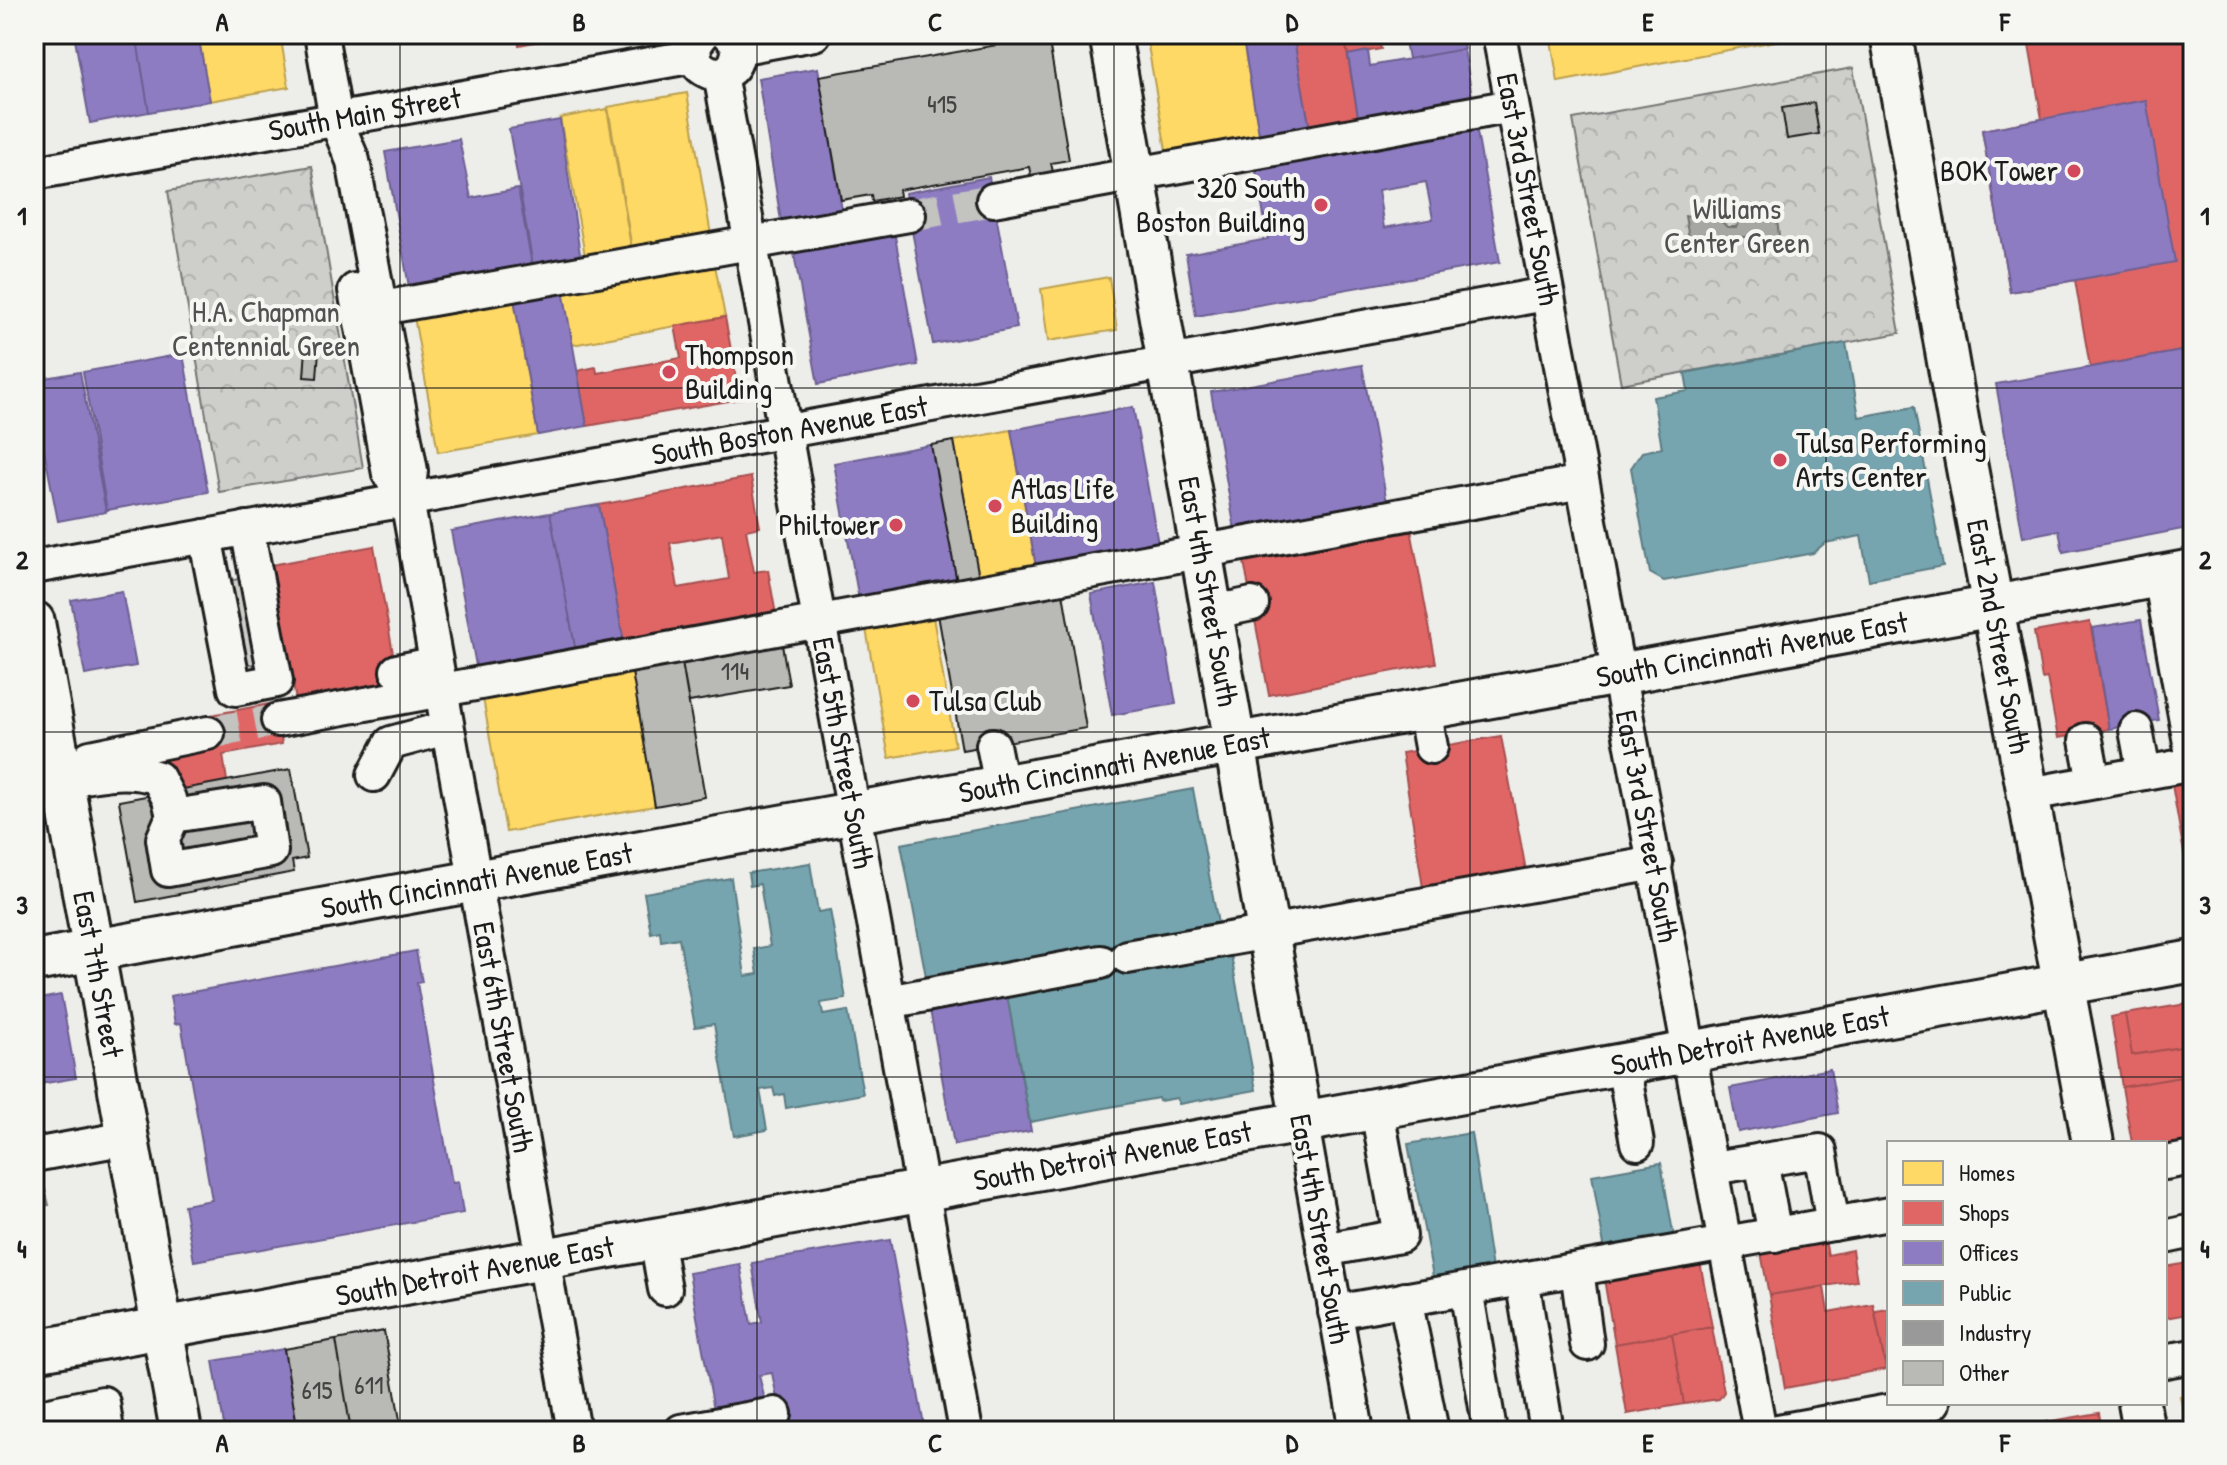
<svg xmlns="http://www.w3.org/2000/svg" width="2227" height="1465" font-family="'Patrick Hand',sans-serif">
	<style>
		.grass { fill: #cececb; stroke: #757574; stroke-width: 2 }
		.park { fill: url(#park-crowns); stroke: #757574; stroke-width: 2 }
		.water { fill: #a6a6a3; stroke: #6f6f6d; stroke-width: 2 }
		.homes { fill: #ffd966; stroke: #bba050; stroke-width: 2 }
		.shops { fill: #e06666; stroke: #a55050; stroke-width: 2; fill-rule: evenodd }
		.offices { fill: #8e7cc3; stroke: #6c5f91; stroke-width: 2; fill-rule: evenodd }
		.public { fill: #76a5af; stroke: #5b7c83; stroke-width: 2 }
		.industry { fill: #999; stroke: #747474; stroke-width: 2 }
		.building { fill: #b9b9b6; stroke: #1c1c1c; stroke-width: 2 }
		.lines { fill: none; stroke-linecap: round; stroke-linejoin: round }
		.minor-tunnel { stroke: #c3c3c0; stroke-width: 32; stroke-dasharray: 32 16; stroke-linecap: butt }
		.minor-casing { stroke: #1c1c1c; stroke-width: 38 }
		.major-casing { stroke: #1c1c1c; stroke-width: 46 }
		.minor { stroke: #f6f6f2; stroke-width: 32 }
		.major { stroke: #f6f6f2; stroke-width: 40 }
		.grid { fill: none; stroke: #1c1c1c; stroke-width: 2; stroke-opacity: 0.55 }
		.poi-dot { fill: #d1495b; stroke: #f6f6f2; stroke-width: 3 }
		.labels { text-anchor: middle; stroke-width: 8; stroke-linejoin: round; paint-order: stroke }
		.number-label { font-size: 26px; fill: #434342 }
		.street-label { font-size: 30px; fill: #1c1c1c; stroke: #f6f6f2 }
		.poi-label { font-size: 30px; fill: #1c1c1c; stroke: #f6f6f2; text-anchor: start }
		.park-label { font-size: 30px; fill: #515151; stroke: #f6f6f2 }
		.neatline { fill: none; stroke: #1c1c1c; stroke-width: 3 }
		.grid-label { font-size: 26px; text-anchor: middle; font-weight: bold; fill: #1c1c1c }
	</style>
	<defs>
		<pattern id="park-crowns" width="20" height="18" patternUnits="userSpaceOnUse" patternTransform="scale(2)"><rect width="20" height="18" fill="#cececb"/><path d="M2 6a3 3 0 1 1 6 0M12 15a3 3 0 1 1 6 0" fill="none" stroke="#b0b0ae"/></pattern>
	</defs>
	<rect width="100%" height="100%" fill="#edede9"/>
	<filter id="ink" filterUnits="userSpaceOnUse"><feTurbulence type="fractalNoise" baseFrequency=".0125" numOctaves="2"/><feDisplacementMap in="SourceGraphic" scale="16" xChannelSelector="R" yChannelSelector="G"/><feConvolveMatrix kernelMatrix="1 2 1 2 8 2 1 2 1" color-interpolation-filters="sRGB"/></filter>
	<g filter="url(#ink)">
		<!-- grass -->
		<path class="grass" d="M246,578L258,666L246,663L226,581Z"/>
		<!-- park -->
		<path class="park" d="M1853,68L1900,333L1621,384L1573,119Z
			M312,166L363,468L219,492L168,191Z"/>
		<!-- water -->
		<path class="water" d="M1765,204L1776,211L1780,244L1769,246L1754,236L1727,239L1718,246L1710,247L1700,236L1689,238L1685,216L1711,211L1727,227H1736L1750,207Z"/>
		<!-- homes -->
		<path class="homes" d="M198,34H280L289,87L210,101Z
			M1146,34H1242L1260,139L1167,156Z
			M1550,34H1791L1792,38L1558,82Z
			M687,93L712,241L633,255L608,107Z
			M607,109L632,252L586,261L560,118Z
			M713,255L725,317L572,345L562,284Z
			M1109,277L1117,330L1048,341L1041,289Z
			M513,293L538,435L438,452L413,311Z
			M1011,430L1037,572L980,583L954,441Z
			M933,617L955,746L889,758L866,629Z
			M631,666L655,806L506,832L482,692Z
			M2193,1393V1431H2187L2180,1396Z"/>
		<!-- shops -->
		<path class="shops" d="M517,34H554L555,38L519,45Z
			M1293,34H1344L1359,122L1310,130Z
			M1344,34H1378L1381,49L1348,55Z
			M1948,34H2001L1950,43Z
			M2027,34H2193V349L2090,367L2075,280L2010,292L1982,130L2042,119Z
			M725,317L740,399L587,426L577,371L596,367L597,373L681,358L675,326Z
			M751,477L760,527L746,530L754,572L768,570L776,615L624,643L599,505ZM722,534L729,579L678,588L670,543Z
			M1410,524L1436,663L1269,695L1243,556Z
			M374,546L399,687L297,706L271,565Z
			M2090,622L2109,729L2058,738L2047,678L2042,679L2034,632Z
			M275,703L282,744L223,755L227,781L168,792L161,750L209,736L205,716Z
			M1501,736L1527,876L1424,894L1402,753Z
			M2193,776V904L2171,779Z
			M2193,1003V1045L2132,1055L2125,1014Z
			M2125,1014L2132,1055L2193,1045V1075L2122,1087L2111,1017Z
			M2193,1075V1147L2165,1152V1143H2132L2122,1087Z
			M1824,1236L1828,1255L1852,1250L1857,1281L1769,1295L1760,1247Z
			M1699,1256L1712,1327L1615,1344L1603,1273Z
			M2193,1262V1313L2165,1318V1267Z
			M1824,1287L1828,1312L1873,1304L1886,1369L1785,1388L1769,1295Z
			M1889,1309V1360L1884,1361L1875,1311Z
			M1712,1327L1724,1392L1719,1399L1684,1404L1672,1334Z
			M1672,1334L1684,1404L1627,1414L1615,1344Z
			M2099,1413L2102,1431H2018L2017,1427Z"/>
		<!-- offices -->
		<path class="offices" d="M74,34H136L149,112L90,123Z
			M136,34H198L210,101L149,112Z
			M1242,34H1293L1310,130L1260,139Z
			M1404,34H1461L1464,49L1408,59Z
			M1464,49L1473,102L1359,122L1348,55L1368,51L1370,66Z
			M818,68L843,216L782,227L758,78Z
			M2146,100L2175,262L2010,292L1982,130Z
			M560,120L581,261L534,271L509,129Z
			M1475,121L1500,262L1196,316L1186,254L1268,239L1254,160ZM1426,182L1433,219L1384,228L1378,190Z
			M459,139L471,198L518,189L532,265L409,287L385,152Z
			M989,177L1017,328L933,344L905,193Z
			M893,225L918,365L818,384L792,243Z
			M562,284L587,426L538,435L513,293Z
			M2193,349V527L2063,552L2059,530L2023,537L1996,384Z
			M183,354L208,492L107,510L83,372Z
			M1362,365L1388,508L1236,536L1211,392Z
			M80,372L106,512L58,521L34,399V380Z
			M1133,407L1159,549L1037,572L1011,430Z
			M931,445L958,587L860,605L834,463Z
			M599,505L624,643L576,652L550,513Z
			M550,513L576,652L477,671L451,531Z
			M1155,582L1176,704L1112,715L1091,594Z
			M122,591L136,666L85,675L71,600Z
			M2141,620L2159,720L2109,729L2092,628Z
			M416,951L422,982L417,983L452,1183L458,1182L463,1213L194,1261L184,1205L212,1200L181,1023L175,1024L170,996Z
			M1006,989L1031,1131L954,1145L929,1004Z
			M61,995L76,1078L34,1085V1000Z
			M1830,1069L1838,1113L1738,1132L1730,1088Z
			M890,1240L925,1431H770L778,1403L772,1373L759,1375L766,1405L715,1415L689,1273L740,1264L751,1324L762,1322L752,1263Z
			M284,1349L298,1431H225L213,1361Z"/>
		<!-- public -->
		<path class="public" d="M1846,343L1859,417L1914,407L1943,566L1869,580L1861,536L1825,543L1813,553L1664,581L1650,573L1631,468L1642,452L1662,448L1653,397L1688,391L1685,373Z
			M1193,789L1219,929L1125,946L1130,974L1157,969L1156,964L1230,950L1256,1090L1179,1104L1177,1098L1159,1101L1158,1098L1030,1122L1006,989L928,987L901,844Z
			M810,863L818,912L830,910L846,999L821,1003L823,1015L848,1011L863,1094L786,1108L784,1094L775,1096L773,1088L760,1090L767,1130L734,1136L714,1024L695,1027L679,938L661,941L660,931L651,933L644,893L731,878L745,976L758,974L754,949L770,946L760,884L750,886L748,873Z
			M1471,1133L1493,1275L1435,1287L1408,1144Z
			M1661,1163L1675,1244L1605,1251L1592,1175Z"/>
		<!-- industry -->
		<path class="industry" d="M38,1163L49,1205L34,1208V1164Z"/>
		<!-- building -->
		<path class="building" d="M1048,36L1069,160L1051,163L1053,172L1031,176L1029,167L899,190L900,196L872,201L871,195L841,200L819,76Z
			M1814,103L1819,134L1787,139L1782,108Z
			M306,349L319,350L317,378L304,377Z
			M954,441L980,583L958,587L931,445Z
			M1062,587L1086,728L962,750L937,609Z
			M781,639L789,685L689,702L681,657Z
			M681,657L705,797L655,806L631,666Z
			M291,769L307,858L292,861L294,872L137,902L119,801Z
			M384,1331L402,1431H351L336,1340Z
			M336,1340L351,1431H298L284,1349Z"/>
		<g class="lines">
			<!-- minor-tunnel -->
			<path class="minor-tunnel" d="M909,215L993,200
				M208,733L278,720"/>
			<!-- minor casing -->
			<g class="minor-casing">
				<g id="minor">
					<path id="s1" d="M321,34L336,120L353,161L411,471L407,500L574,1431"/>
					<path d="M703,34C673,66 729,92 737,57C740,47 736,40 729,34"/>
					<path id="s2" d="M1499,34L1760,1431"/>
					<path d="M738,48L814,34"/>
					<path id="s3" d="M720,74L966,1431"/>
					<path id="s4" d="M34,173L695,56"/>
					<path d="M993,200L1512,106"/>
					<path d="M355,290L389,474L407,500"/>
					<path d="M359,312L909,215"/>
					<path d="M205,536L235,689L276,681L247,528"/>
					<path id="s5" d="M34,567L1546,294"/>
					<path d="M2160,576L2193,760"/>
					<path d="M1214,612L1252,604"/>
					<path d="M397,671L434,664"/>
					<path d="M1424,709L1431,747"/>
					<path d="M278,720L1582,482"/>
					<path d="M2136,730L2144,773"/>
					<path d="M2086,740L2094,782"/>
					<path d="M993,745L1001,785"/>
					<path d="M90,757L208,733"/>
					<path d="M374,775L391,743L446,728"/>
					<path d="M63,781C96,775 126,767 158,778L169,799L173,816L163,839L168,870L271,851L264,802L173,816"/>
					<path d="M2030,794L2193,764"/>
					<path d="M1127,957L1656,863"/>
					<path d="M888,1002L1101,962"/>
					<path d="M1623,1064L1637,1143"/>
					<path d="M1302,1124L1357,1431"/>
					<path d="M34,1155L127,1138"/>
					<path d="M1761,1160L1775,1235"/>
					<path d="M2165,1163L2193,1158"/>
					<path d="M1712,1168L1820,1151L1833,1224"/>
					<path d="M2165,1237L2193,1231"/>
					<path d="M656,1238L665,1289"/>
					<path d="M1324,1250L1400,1236L1377,1110"/>
					<path d="M1577,1270L1587,1344"/>
					<path d="M1522,1279L1547,1431"/>
					<path d="M1466,1289L1490,1431"/>
					<path d="M1405,1299L1432,1431"/>
					<path d="M1335,1312L1889,1214"/>
					<path d="M2165,1361L2193,1356"/>
					<path d="M34,1417L103,1403L107,1431"/>
					<path d="M681,1431L775,1414"/>
					<path d="M1778,1431L1933,1403"/>
				</g>
			</g>
			<!-- major casing -->
			<g class="major-casing">
				<g id="major">
					<path id="s6" d="M1110,34L1302,1124"/>
					<path id="s7" d="M1891,34L1959,425L2093,1143"/>
					<path id="s8" d="M34,622L181,1431"/>
					<path id="s9" d="M34,961L2193,570"/>
					<path id="s10" d="M34,1351L2193,961"/>
					<path d="M2139,1403L2144,1431"/>
				</g>
			</g>
			<!-- minor -->
			<use href="#minor" class="minor"/>
			<!-- major -->
			<use href="#major" class="major"/>
		</g>
	</g>
	<!-- grid -->
	<path class="grid" d="M400,34V1431M757,34V1431M1114,34V1431M1470,34V1431M1826,34V1431M34,388H2193M34,732H2193M34,1077H2193"/>
	<!-- markers -->
	<g class="poi-dot">
		<circle cx="2074" cy="171" r="8"/>
		<circle cx="1321" cy="205" r="8"/>
		<circle cx="669" cy="372" r="8"/>
		<circle cx="1780" cy="460" r="8"/>
		<circle cx="995" cy="506" r="8"/>
		<circle cx="896" cy="525" r="8"/>
		<circle cx="913" cy="701" r="8"/>
	</g>
	<g class="labels">
		<!-- number labels -->
		<g class="number-label">
			<text x="942" y="113">415</text>
			<text x="735" y="680">114</text>
			<text x="369" y="1394">611</text>
			<text x="317" y="1399">615</text>
		</g>
		<!-- street labels -->
		<g class="street-label">
			<text dy="10" stroke="none"><textPath href="#s4" startOffset="336">South Main Street</textPath></text>
			<text dy="10" stroke="none"><textPath href="#s2" startOffset="158">East 3rd Street South</textPath></text>
			<text dy="10" stroke="none"><textPath href="#s5" startOffset="768">South Boston Avenue East</textPath></text>
			<text dy="10" stroke="none"><textPath href="#s6" startOffset="566">East 4th Street South</textPath></text>
			<text dy="10" stroke="none"><textPath href="#s7" startOffset="612">East 2nd Street South</textPath></text>
			<text dy="10" stroke="none"><textPath href="#s9" startOffset="1746">South Cincinnati Avenue East</textPath></text>
			<text dy="10" stroke="none"><textPath href="#s3" startOffset="690">East 5th Street South</textPath></text>
			<text dy="10" stroke="none"><textPath href="#s9" startOffset="1098">South Cincinnati Avenue East</textPath></text>
			<text dy="10" stroke="none"><textPath href="#s2" startOffset="806">East 3rd Street South</textPath></text>
			<text dy="10" stroke="none"><textPath href="#s9" startOffset="450">South Cincinnati Avenue East</textPath></text>
			<text dy="10" stroke="none"><textPath href="#s8" startOffset="358">East 7th Street</textPath></text>
			<text dy="10" stroke="none"><textPath href="#s1" startOffset="1022">East 6th Street South</textPath></text>
			<text dy="10" stroke="none"><textPath href="#s10" startOffset="1744">South Detroit Avenue East</textPath></text>
			<text dy="10" stroke="none"><textPath href="#s10" startOffset="1096">South Detroit Avenue East</textPath></text>
			<text transform="translate(1320 1229) rotate(80)" y="10">East 4th Street South</text>
			<text dy="10" stroke="none"><textPath href="#s10" startOffset="448">South Detroit Avenue East</textPath></text>
		</g>
		<!-- poi labels -->
		<g class="poi-label">
			<text x="2058" y="181" text-anchor="end">BOK Tower</text>
			<text x="1305" y="198" text-anchor="end">320 South<tspan x="1305" dy="34">Boston Building</tspan></text>
			<text x="685" y="365">Thompson<tspan x="685" dy="34">Building</tspan></text>
			<text x="1796" y="453">Tulsa Performing<tspan x="1796" dy="34">Arts Center</tspan></text>
			<text x="1011" y="499">Atlas Life<tspan x="1011" dy="34">Building</tspan></text>
			<text x="880" y="535" text-anchor="end">Philtower</text>
			<text x="929" y="711">Tulsa Club</text>
		</g>
		<!-- park labels -->
		<g class="park-label">
			<text x="1737" y="219">Williams<tspan x="1737" dy="34">Center Green</tspan></text>
			<text x="266" y="322">H.A. Chapman<tspan x="266" dy="34">Centennial Green</tspan></text>
		</g>
	</g>
	<!-- margin -->
	<rect width="2227" height="1465" fill="none" stroke="#f6f6f2" stroke-width="88"/>
	<!-- legend -->
	<rect x="1887" y="1141" width="280" height="264" fill="#f6f6f2" stroke="#9f9f9c" stroke-width="2"/>
	<rect x="1903" y="1161" width="40" height="24" fill="#ffd966" stroke="#9f9f9c" stroke-width="2"/>
	<text x="1959" y="1181" font-size="24" fill="#1c1c1c">Homes</text>
	<rect x="1903" y="1201" width="40" height="24" fill="#e06666" stroke="#9f9f9c" stroke-width="2"/>
	<text x="1959" y="1221" font-size="24" fill="#1c1c1c">Shops</text>
	<rect x="1903" y="1241" width="40" height="24" fill="#8e7cc3" stroke="#9f9f9c" stroke-width="2"/>
	<text x="1959" y="1261" font-size="24" fill="#1c1c1c">Offices</text>
	<rect x="1903" y="1281" width="40" height="24" fill="#76a5af" stroke="#9f9f9c" stroke-width="2"/>
	<text x="1959" y="1301" font-size="24" fill="#1c1c1c">Public</text>
	<rect x="1903" y="1321" width="40" height="24" fill="#999999" stroke="#9f9f9c" stroke-width="2"/>
	<text x="1959" y="1341" font-size="24" fill="#1c1c1c">Industry</text>
	<rect x="1903" y="1361" width="40" height="24" fill="#b9b9b6" stroke="#9f9f9c" stroke-width="2"/>
	<text x="1959" y="1381" font-size="24" fill="#1c1c1c">Other</text>
	<rect x="44" y="44" width="2139" height="1377" class="neatline"/>
	<g class="grid-label">
		<text x="222" y="31">A</text>
		<text x="579" y="31">B</text>
		<text x="935" y="31">C</text>
		<text x="1292" y="31">D</text>
		<text x="1648" y="31">E</text>
		<text x="2005" y="31">F</text>
		<text x="22" y="225">1</text>
		<text x="2205" y="225">1</text>
		<text x="22" y="569">2</text>
		<text x="2205" y="569">2</text>
		<text x="22" y="914">3</text>
		<text x="2205" y="914">3</text>
		<text x="22" y="1258">4</text>
		<text x="2205" y="1258">4</text>
		<text x="222" y="1452">A</text>
		<text x="579" y="1452">B</text>
		<text x="935" y="1452">C</text>
		<text x="1292" y="1452">D</text>
		<text x="1648" y="1452">E</text>
		<text x="2005" y="1452">F</text>
	</g>
</svg>
